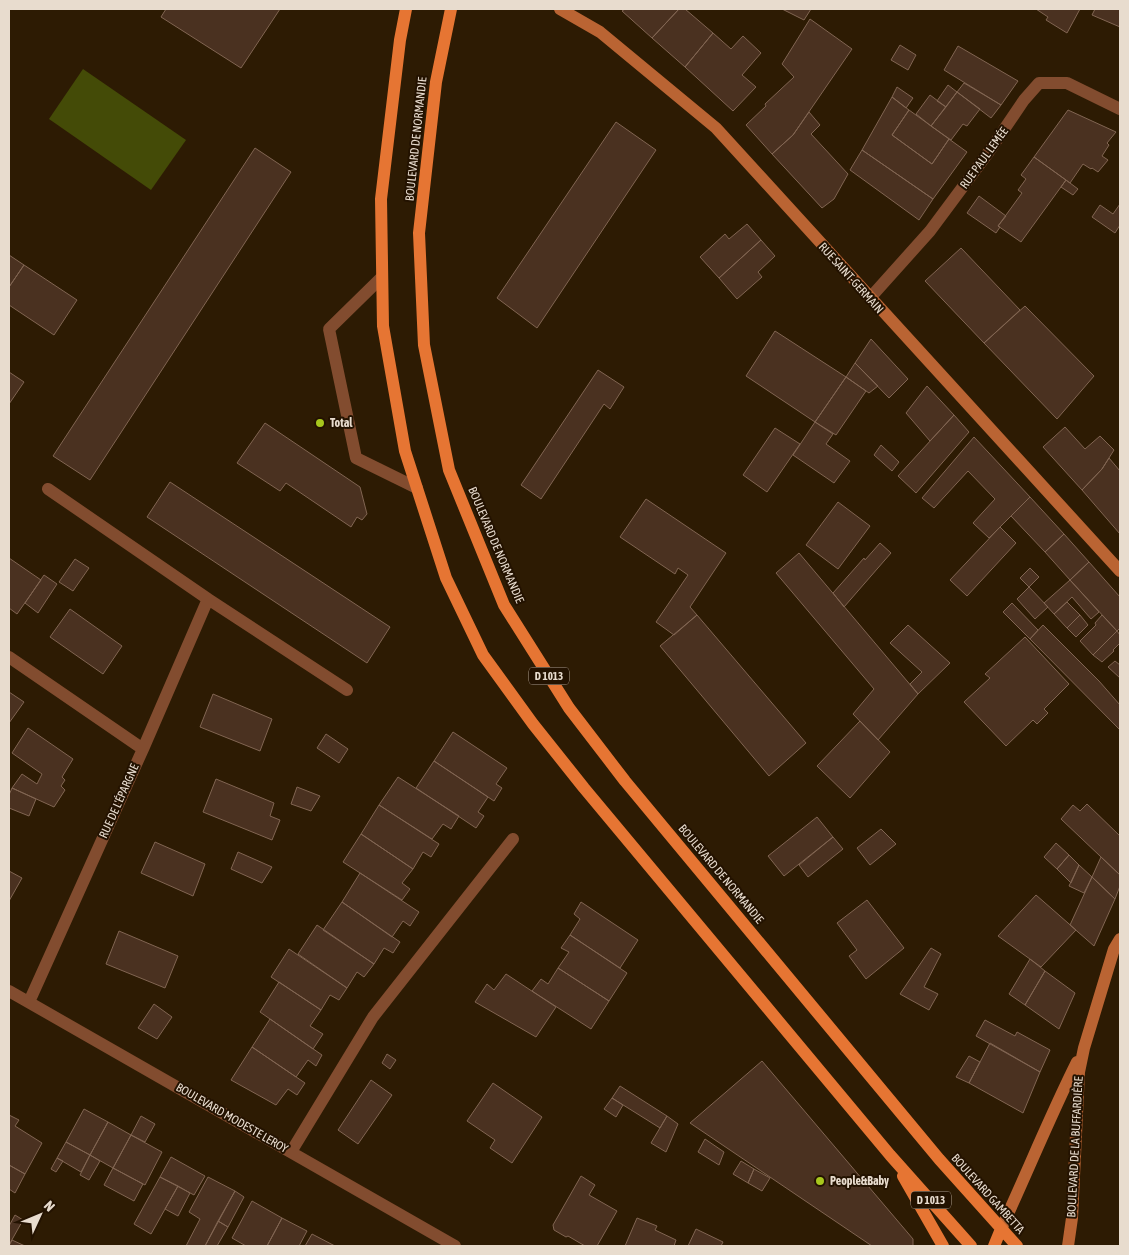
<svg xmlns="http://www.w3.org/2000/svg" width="1129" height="1255" font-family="'Asap Condensed',sans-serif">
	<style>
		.green { fill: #444b07 }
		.building { fill: #4a3120; stroke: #816552 }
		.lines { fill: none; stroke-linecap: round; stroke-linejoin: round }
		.lane { stroke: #824c2f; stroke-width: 12 }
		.street { stroke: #824c2f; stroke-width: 12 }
		.secondary { stroke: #ba6433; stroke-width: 12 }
		.primary { stroke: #e67533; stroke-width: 12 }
		.poi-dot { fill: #a8c71d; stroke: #231200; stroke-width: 2 }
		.labels { text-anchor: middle; stroke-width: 4; stroke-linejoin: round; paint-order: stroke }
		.shield { fill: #231200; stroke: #ad9f90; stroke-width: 1 }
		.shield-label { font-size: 11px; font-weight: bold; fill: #e8dcce }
		.street-label { font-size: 12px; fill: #e8dcce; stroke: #231200 }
		.poi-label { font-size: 12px; font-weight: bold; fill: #e8dcce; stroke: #231200; text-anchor: start }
	</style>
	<rect width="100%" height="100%" fill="#2d1b03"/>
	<!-- green -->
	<path class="green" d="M83,69L186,140L151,190L49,119Z"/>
	<!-- building -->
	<path class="building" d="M166,9H280L241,68L161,17Z
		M625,9H679L652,38L622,11Z
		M679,9H685L713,33L685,67L652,38Z
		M782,9H811L804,20Z
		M1036,9H1080L1067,33L1046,20L1048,17Z
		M1095,9H1120V27L1092,15Z
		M810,19L852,49L793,135L772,154L746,125L766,106L765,104L794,77L782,64Z
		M713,33L731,49L743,36L761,53L742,75L756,87L733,111L685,67Z
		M900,45L916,55L908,70L891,60Z
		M958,46L1018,81L1001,105L944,70Z
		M964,83L1001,105L991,118L957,92Z
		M948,85L957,92L946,107L937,101Z
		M897,87L913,98L906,108L892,97Z
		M957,92L980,109L967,126L963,124L951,140L931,126Z
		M930,95L946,107L931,126L916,114Z
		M892,97L909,110L892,135L932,164L949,139L967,152L933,199L862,150Z
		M909,110L949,139L932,164L892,135Z
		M1068,110L1116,132L1107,143L1109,145L1102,156L1108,160L1098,172L1092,168L1091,169L1083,164L1070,183L1034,157Z
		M809,112L820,125L811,134L848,174L834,199L822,208L772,154L793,135Z
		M616,122L656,150L537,328L497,298Z
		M255,148L291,172L90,480L53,456Z
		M862,150L933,199L919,220L850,170Z
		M1034,157L1066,180L1021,242L998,226L1022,193L1018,190L1026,179L1021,175Z
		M1066,180L1078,189L1073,195L1061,187Z
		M979,196L1006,216L998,226L1000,227L996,233L967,213Z
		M1120,204V225L1115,233L1092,217L1100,205L1113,214Z
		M747,224L761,240L719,278L700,257L725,234L729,239Z
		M761,240L775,256L758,272L762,277L737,299L719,278Z
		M961,248L1020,310L984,343L925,281Z
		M9,255L24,265L9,287Z
		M24,265L77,300L54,335L9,305V287Z
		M1025,306L1094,376L1057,419L984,343Z
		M775,331L846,377L815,422L746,376Z
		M871,339L908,379L889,398L855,363Z
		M855,363L878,386L869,393L846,377Z
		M598,370L624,387L610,409L604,404L541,499L521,485Z
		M9,372L24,382L9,404Z
		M846,377L866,391L836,435L815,422Z
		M927,386L954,415L930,441L906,413Z
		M954,415L969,432L916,493L898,476Z
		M815,422L833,434L826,444L850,461L834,483L793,455Z
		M265,423L360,487L367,514L362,520L357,517L351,527L286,483L280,491L237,463Z
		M1065,427L1085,449L1100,436L1114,450L1102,469L1082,490L1043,447Z
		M775,428L800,444L767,492L743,475Z
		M974,437L1030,497L989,538L973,523L995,499L968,471L934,508L922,498Z
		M881,445L899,462L892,471L874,455Z
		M1109,458L1120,471V534L1082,490L1102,469Z
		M170,482L390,627L367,663L147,517Z
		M1030,497L1064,534L1045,552L1011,516Z
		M646,499L726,553L690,607L697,615L674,635L656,622L688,575L678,568L675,574L620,537Z
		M838,502L870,526L838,569L806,545Z
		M1000,527L1016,543L967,596L950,580Z
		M1064,534L1089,562L1070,580L1045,552Z
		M880,543L891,553L844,607L833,593L864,558L865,560Z
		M799,553L918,694L878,740L853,714L874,689L776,573Z
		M9,558L41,580L17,614L9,608Z
		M75,559L89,568L73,591L59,582Z
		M1089,562L1120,597V628L1117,631L1070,580Z
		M1030,568L1039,577L1029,587L1020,578Z
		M44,575L57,584L38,613L25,603Z
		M1070,580L1099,612L1091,619L1072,597L1054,614L1044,603Z
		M1029,587L1048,607L1035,619L1017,599Z
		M1067,602L1080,615L1067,628L1054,614Z
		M1012,603L1038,630L1030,639L1003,612Z
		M70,609L122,646L103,674L50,637Z
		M697,615L806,743L769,776L660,646Z
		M1080,615L1088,625L1076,637L1067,628Z
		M1102,615L1117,631L1093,655L1080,641L1096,625L1095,623Z
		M908,625L950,663L918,694L910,684L922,672L890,643Z
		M1043,625L1099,681L1120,705V730L1030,639Z
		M1117,631L1120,635V643L1113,650L1114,651L1102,662L1093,655Z
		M1025,637L1069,684L1044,709L1048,713L1037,724L1033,720L1006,746L964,702L990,678L985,674Z
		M1115,661L1120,665V678L1108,667Z
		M9,692L24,702L9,723Z
		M213,694L272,719L260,751L200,727Z
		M860,721L890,752L850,798L817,766Z
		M28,728L73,759L62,777L65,780L61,786L65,790L54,807L12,788L22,774L37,784L42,774L12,753Z
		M453,732L507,768L496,784L502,788L494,801L434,761Z
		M326,734L348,749L339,763L317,748Z
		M434,761L488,797L478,812L484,816L476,828L416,788Z
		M398,777L459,816L451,829L443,824L432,839L379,805Z
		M216,779L274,803L270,816L280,820L272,840L203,812Z
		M297,787L320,796L311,811L291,804Z
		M12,788L36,799L29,816L9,808V795Z
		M1087,804L1120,836V875L1061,819L1073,805L1080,811Z
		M379,805L439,844L431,857L423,852L413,869L361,834Z
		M817,817L833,837L784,876L768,856Z
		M881,829L896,844L870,865L857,848Z
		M361,834L413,869L402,883L410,889L402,900L343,862Z
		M833,837L843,849L808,877L799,865Z
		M155,842L205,864L193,896L141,873Z
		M1056,843L1069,855L1057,869L1044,857Z
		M238,852L272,867L262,883L231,869Z
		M1069,855L1079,865L1071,883L1057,869Z
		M1101,857L1120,875V886L1115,899L1092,877Z
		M1079,865L1092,877L1084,893L1069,886Z
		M9,871L22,878L9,901Z
		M360,873L419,912L410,926L403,921L392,937L342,902Z
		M1092,877L1115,899L1094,946L1070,925Z
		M1036,895L1076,930L1041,967L998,936Z
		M867,900L904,948L866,979L849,956L857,950L837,923Z
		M342,902L400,942L393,953L384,948L374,964L323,930Z
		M581,902L638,940L620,968L570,935L580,919L574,914Z
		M317,925L374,964L364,977L357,972L347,988L298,954Z
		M119,931L178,956L165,988L106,964Z
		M570,935L627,973L609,1001L558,968L569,952L561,948Z
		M931,948L941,954L924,987L938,994L929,1010L900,994Z
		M289,949L347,988L339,1000L330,995L321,1010L271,977Z
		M1030,959L1045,971L1025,1005L1009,994Z
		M558,968L609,1001L591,1029L532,991L541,979L548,984Z
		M1045,971L1075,993L1059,1029L1025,1005Z
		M506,974L556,1007L536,1037L475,1002L487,984L494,990Z
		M279,982L321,1010L310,1026L323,1034L313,1049L260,1012Z
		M154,1004L172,1017L157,1039L138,1028Z
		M270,1019L322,1055L316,1066L308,1060L296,1077L252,1047Z
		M985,1020L1015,1036L1017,1032L1050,1050L1040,1072L976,1036Z
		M990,1043L1040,1072L1023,1113L969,1083Z
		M252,1047L305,1083L297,1095L288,1089L276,1105L231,1080Z
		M387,1054L396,1060L390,1069L382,1063Z
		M969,1056L980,1062L969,1083L956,1077Z
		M762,1061L913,1239V1246H872L690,1123Z
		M371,1080L392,1095L358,1144L338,1130Z
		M493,1083L542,1117L512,1163L490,1148L495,1140L467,1121Z
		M620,1086L667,1116L660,1128L612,1098Z
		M612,1098L623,1105L616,1117L604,1109Z
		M84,1109L108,1122L90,1155L66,1142Z
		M9,1115L19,1120L15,1126L42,1143L25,1174L9,1165Z
		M141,1116L155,1124L145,1142L131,1135Z
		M667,1116L678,1124L666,1152L651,1143Z
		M108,1122L131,1135L113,1168L90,1155Z
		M131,1135L162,1152L145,1185L113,1168Z
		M705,1139L724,1152L719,1165L698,1152Z
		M66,1142L90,1155L81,1172L57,1158Z
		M90,1155L100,1161L89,1180L80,1175Z
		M171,1157L205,1176L194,1195L160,1177Z
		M57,1158L63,1161L56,1172L51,1169Z
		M741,1161L754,1169L748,1183L733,1174Z
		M9,1165L25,1174L15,1193L9,1189Z
		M113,1168L143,1184L134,1201L104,1185Z
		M754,1169L770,1178L762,1191L748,1183Z
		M581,1176L595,1185L589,1195L617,1211L597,1246H585L568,1236L566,1237L554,1230L553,1225Z
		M160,1177L178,1186L151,1234L134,1224Z
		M208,1177L235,1191L205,1246H186L200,1219L189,1212Z
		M178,1186L190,1193L178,1216L165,1209Z
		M235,1191L244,1197L228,1227L218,1221Z
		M252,1201L282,1218L267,1246H246L232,1238Z
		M15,1215L23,1220L9,1245V1226Z
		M282,1218L307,1231L299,1246H267Z
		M637,1218L657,1226L655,1230L676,1240L674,1246H625Z
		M218,1221L228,1227L217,1246H205Z
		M696,1229L723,1242L721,1246H688Z
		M312,1234L335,1246H305Z
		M12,1240L25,1246H9Z"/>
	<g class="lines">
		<!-- lane -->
		<path class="lane" d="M382,277L329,329L356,458L417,488"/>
		<!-- street -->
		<path class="street" d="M870,298L930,231L988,153L1024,100L1039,83H1067L1120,109
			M48,489L208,599
			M9,657L143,749L29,1002
			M143,749L208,599L347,690
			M9,991L455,1246
			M291,1152L373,1017L513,839"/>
		<!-- secondary -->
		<path class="secondary" d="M560,9L600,32L716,128L1120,571
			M1001,1229C1027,1173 1050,1116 1077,1062
			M1068,1246L1072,1218L1079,1072L1084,1048L1114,949L1120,939"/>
		<!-- primary -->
		<path class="primary" d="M406,9L400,40L381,199L383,326L405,451L446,578L483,655L533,724L584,788L890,1155L971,1246
			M451,9L436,82L419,233L424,345L449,470L504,605L569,708L625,781L939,1159L1017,1246
			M903,1176L943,1246
			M994,1246L1001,1229"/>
	</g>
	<!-- markers -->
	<g class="poi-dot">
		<circle cx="320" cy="423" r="5"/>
		<circle cx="820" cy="1181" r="5"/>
	</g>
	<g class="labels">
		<!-- shield labels -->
		<g class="shield">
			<rect x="529" y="667.5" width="40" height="17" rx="4"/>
			<rect x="911" y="1191.5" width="40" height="17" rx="4"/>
		</g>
		<g class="shield-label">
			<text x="549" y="680">D 1013</text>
			<text x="931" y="1204">D 1013</text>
		</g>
		<!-- street labels -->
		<g class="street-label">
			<text transform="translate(416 139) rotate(-84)" y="4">BOULEVARD DE NORMANDIE</text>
			<text transform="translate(984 158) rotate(-54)" y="4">RUE PAUL LEMÉE</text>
			<text transform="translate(851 278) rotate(48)" y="4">RUE SAINT-GERMAIN</text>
			<text transform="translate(496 545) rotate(67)" y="4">BOULEVARD DE NORMANDIE</text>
			<text transform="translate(119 801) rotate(-66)" y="4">RUE DE L'ÉPARGNE</text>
			<text transform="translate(721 874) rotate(50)" y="4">BOULEVARD DE NORMANDIE</text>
			<text transform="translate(232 1118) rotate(30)" y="4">BOULEVARD MODESTE LEROY</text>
			<text transform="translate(1075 1147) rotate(-87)" y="4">BOULEVARD DE LA BUFFARDIÈRE</text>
			<text transform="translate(988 1194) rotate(48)" y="4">BOULEVARD GAMBETTA</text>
		</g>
		<!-- poi labels -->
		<g class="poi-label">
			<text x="330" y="427">Total</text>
			<text x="830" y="1185">People&amp;Baby</text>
		</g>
	</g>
	<!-- border -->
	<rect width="1129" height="1255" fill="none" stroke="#e8dcce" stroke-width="20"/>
	<!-- north arrow -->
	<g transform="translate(40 1215) rotate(46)" stroke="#231200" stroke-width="4" paint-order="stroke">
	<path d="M0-4L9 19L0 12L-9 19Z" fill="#e8dcce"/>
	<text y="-8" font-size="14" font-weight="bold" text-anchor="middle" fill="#e8dcce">N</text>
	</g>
</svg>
